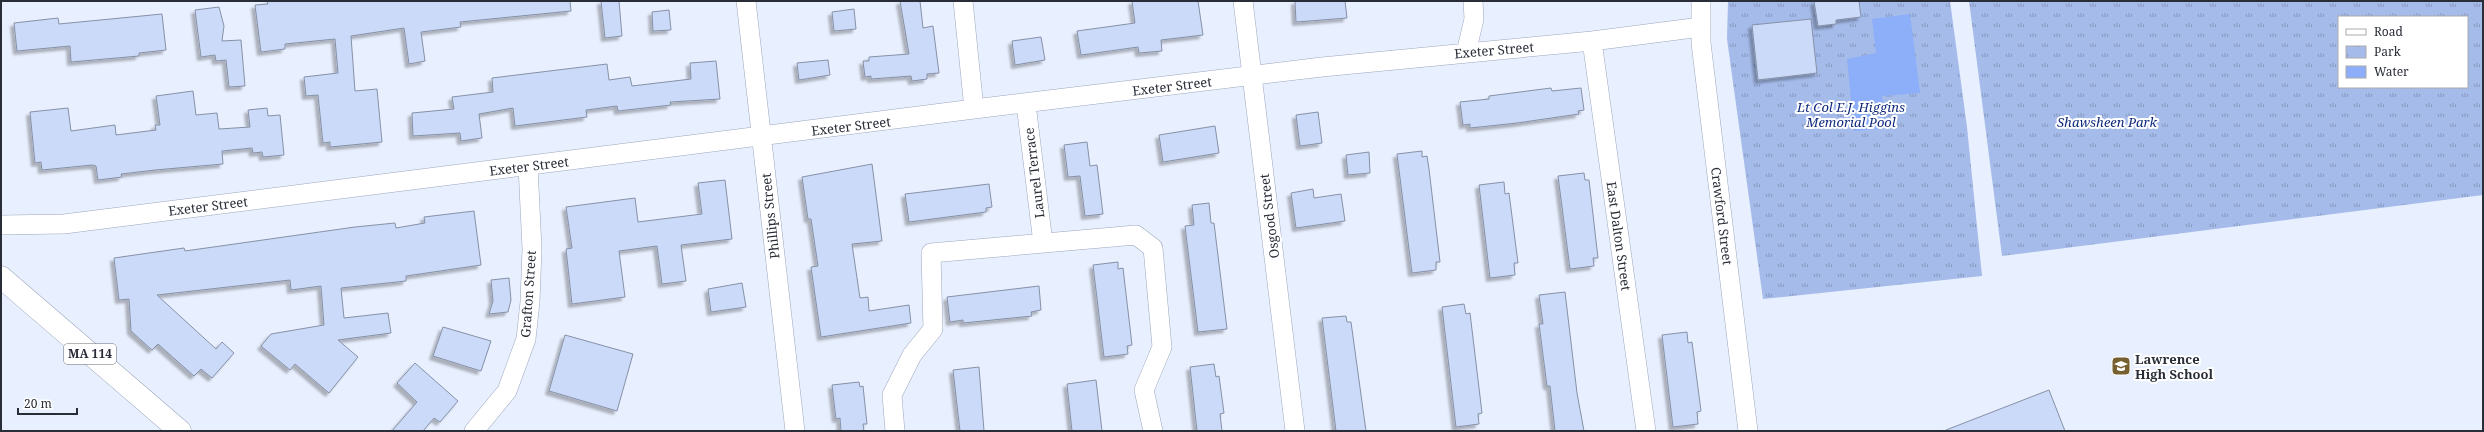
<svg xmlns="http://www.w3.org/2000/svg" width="2484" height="432" font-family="'Noto Serif',serif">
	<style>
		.park { fill: url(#park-tufts); fill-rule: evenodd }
		.water { fill: #8daef8 }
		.building { fill: #cbdaf9; stroke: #8691a7; filter: url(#shadow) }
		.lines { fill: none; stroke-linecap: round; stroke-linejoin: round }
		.street-casing { stroke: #9ca7be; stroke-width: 20 }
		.primary-casing { stroke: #9ca7be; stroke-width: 23 }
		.street { stroke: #fff; stroke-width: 19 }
		.primary { stroke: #fff; stroke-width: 22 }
		.labels { text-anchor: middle; stroke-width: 4; stroke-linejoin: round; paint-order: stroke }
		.shield { fill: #fff; stroke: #696c73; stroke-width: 1 }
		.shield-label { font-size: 12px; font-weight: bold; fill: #292d37 }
		.street-label { font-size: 13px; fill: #292d37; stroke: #fff }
		.park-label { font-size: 13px; font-style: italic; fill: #0f297b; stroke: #fff }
		.poi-label { font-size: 13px; font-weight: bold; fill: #292d37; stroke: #fff; text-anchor: start }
	</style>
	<defs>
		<pattern id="park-tufts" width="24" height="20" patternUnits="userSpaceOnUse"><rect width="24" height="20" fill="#a5bbea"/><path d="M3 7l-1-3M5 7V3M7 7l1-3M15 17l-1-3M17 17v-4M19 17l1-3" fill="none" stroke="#8698be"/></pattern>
		<filter id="shadow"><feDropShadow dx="-3.5" dy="3.5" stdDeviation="1" flood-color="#0004"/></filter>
	</defs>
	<rect width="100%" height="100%" fill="#e8effe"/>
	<!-- park -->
	<path class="park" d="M1728,1H1950L1967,127L1982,276L1763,299L1727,39Z
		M1969,1H2483V195L2002,256ZM2339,17H2467V87H2339Z"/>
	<!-- water -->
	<path class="water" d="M1910,14L1920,93L1882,96L1886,128L1854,131L1847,59L1876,53L1872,19Z"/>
	<!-- building -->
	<path class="building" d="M267,1H570L571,11L460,22L461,27L421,32L425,61L409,64L404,28L351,36L355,91L377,89L382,142L330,147V142L323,143L318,95L306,96L304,77L338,73L335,39L285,44V49L261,52L255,5L268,4Z
		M601,1H619L622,36L605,38Z
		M900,1H920L923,28L933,26L939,73L927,74V79L912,81L911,76L871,79V76L865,77L863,61H869V57L909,54Z
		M1132,1H1198L1203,35L1161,40L1162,51L1139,53L1138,47L1081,55L1077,31L1135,23Z
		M1295,1H1345L1347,18L1296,22Z
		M1814,1H1859L1861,17L1836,20V24L1818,26Z
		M219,7L224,26L222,41L241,40L245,86L229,87L226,60L216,61L215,55L201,57L195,10Z
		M854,9L856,29L834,31L832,12Z
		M669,10L671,30L653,31L652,12Z
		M162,14L166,50L139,53V56L71,62L70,46L17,51L14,23L58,18L59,24Z
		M1811,19L1817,73L1758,80L1752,25Z
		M1041,37L1045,60L1015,65L1012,41Z
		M828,60L830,75L799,80L797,63Z
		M716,61L720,99L670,102L671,105L618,111L617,106L586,110L587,117L515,126L513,108L479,114L482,138L461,141L460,133L413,136L412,113L454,109L452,97L493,92L492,78L607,64L609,80L630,77L632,86L691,79L690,63Z
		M1551,88L1552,91L1581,88L1584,110L1578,111L1579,114L1517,123L1470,128V124L1463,125L1460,102L1489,99V96Z
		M193,91L196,115L217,113L219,129L250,127L248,110L267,108L268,116L280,115L284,155L263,157L262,152L253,153L252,148L222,151L223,164L155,170L121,174L122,177L98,180L96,166L92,165L42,170L41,162L35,163L30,112L68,108L71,131L115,125L116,135L156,130L155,125H160L156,96Z
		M1318,112L1322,143L1300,146L1296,115Z
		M1215,126L1219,153L1163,162L1159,135Z
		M1087,142L1090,166L1097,165L1103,214L1085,216L1080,176L1068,177L1064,145Z
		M1422,151V157L1427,156L1429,169L1440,262H1436V270L1412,273L1397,154Z
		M1369,152L1370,173L1348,175L1346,155Z
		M872,164L882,241L852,244L860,298L868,297L869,311L909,305L911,323L821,337L811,267L818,266L811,219H808L802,177Z
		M1584,173L1585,180H1589L1598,258H1593L1594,266L1570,269L1558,176Z
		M725,180L732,239L681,245L686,281L662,284L657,246L619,251L625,297L572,304L566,249L572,248L566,207L635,198L638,222L702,214L698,183Z
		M1504,182L1505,194L1509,193L1518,263H1514L1515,275L1490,278L1479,185Z
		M989,184L992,207L986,208V212L909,222L905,194Z
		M1313,189L1314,198L1341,194L1345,221L1296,228L1291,193Z
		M1209,203L1211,223H1214L1227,329L1198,332L1185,226L1194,225L1192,205Z
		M474,211L481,265L406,276V281L341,288L344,318L388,313L391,333L338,340L358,357L329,393L295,364L290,370L261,346L271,334L324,325L321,286L291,290L290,280L157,295L216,349L222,342L234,353L212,378L201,369L194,376L158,344L152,350L131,331L129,299L119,300L114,258L184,248L185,251L355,227L395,223L396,228L425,223L424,217Z
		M1118,262V269L1123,268L1132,345L1127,346L1128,354L1104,357L1093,265Z
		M509,278L511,300L508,312L489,314L493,301L491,280Z
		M742,283L746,307L711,312L708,289Z
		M1039,286L1041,310L1031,312L1032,316L963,323V320L950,322L947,297Z
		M1565,292L1577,393L1584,431H1555L1550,386H1547L1539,324H1543L1539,295Z
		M1464,304L1466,314L1470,313L1482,413L1478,414L1479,424L1456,427L1442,307Z
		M1346,316L1347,322H1351L1366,431H1336L1322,318Z
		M443,327L491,341L481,371L433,356Z
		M1687,332L1688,343L1692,342L1701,411L1697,412L1698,424L1673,427L1662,335Z
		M565,335L633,354L617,411L549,391Z
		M415,363L458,401L440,422L434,418L423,431H392L417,402L397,383Z
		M1214,364L1216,377L1219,376L1224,413L1220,414L1222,431H1197L1190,367Z
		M979,367L984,431H960L953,370Z
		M1096,380L1102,431H1072L1067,384Z
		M859,382L860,387L863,386L867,424H863L864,431H841L840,418L836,419L832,385Z
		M2049,390L2065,431H1946V430Z"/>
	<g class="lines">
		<!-- street casing -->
		<g class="street-casing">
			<path id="street" d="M746,1L795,431
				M963,1L974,109
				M1243,1L1295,431
				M1701,1V43L1748,431
				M1592,41L1646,431
				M1466,53L1474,19L1473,1
				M1026,104L1043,243
				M1,225L64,224L974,109L1322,67L1592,41L1701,27
				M474,431L507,391L526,339L530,302L532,249L528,166
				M895,431L892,395L912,355L933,329L931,253L1136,235L1153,248L1162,347L1144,390L1153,431"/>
		</g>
		<!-- primary casing -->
		<g class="primary-casing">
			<path id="primary" d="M1,277L180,431"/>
		</g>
		<!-- street -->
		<use href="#street" class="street"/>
		<!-- primary -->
		<use href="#primary" class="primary"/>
	</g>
	<!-- icons -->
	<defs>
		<g id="school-square" transform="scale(1)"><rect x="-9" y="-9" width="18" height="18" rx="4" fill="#766030" stroke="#fff"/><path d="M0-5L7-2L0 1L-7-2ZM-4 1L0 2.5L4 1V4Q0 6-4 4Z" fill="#fff"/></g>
	</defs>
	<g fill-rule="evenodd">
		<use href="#school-square" x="2121" y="366"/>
	</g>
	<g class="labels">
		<!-- shield labels -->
		<rect class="shield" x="64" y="344" width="52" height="20" rx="3"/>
		<g class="shield-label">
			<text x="90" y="358">MA 114</text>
		</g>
		<!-- street labels -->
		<g class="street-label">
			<text transform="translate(1494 50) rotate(-5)" y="5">Exeter Street</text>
			<text transform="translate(1172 86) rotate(-7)" y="5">Exeter Street</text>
			<text transform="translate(851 126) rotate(-7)" y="5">Exeter Street</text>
			<text transform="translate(529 166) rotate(-7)" y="5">Exeter Street</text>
			<text transform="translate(1034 173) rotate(-97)" y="5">Laurel Terrace</text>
			<text transform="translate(208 206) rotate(-7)" y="5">Exeter Street</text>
			<text transform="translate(770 216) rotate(-96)" y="5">Phillips Street</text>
			<text transform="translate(1269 216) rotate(-97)" y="5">Osgood Street</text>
			<text transform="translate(1722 216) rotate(83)" y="5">Crawford Street</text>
			<text transform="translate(1619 236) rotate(82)" y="5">East Dalton Street</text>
			<text transform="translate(528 294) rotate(-86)" y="5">Grafton Street</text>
		</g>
		<!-- park labels -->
		<g class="park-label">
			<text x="1851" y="112">Lt Col E.J. Higgins<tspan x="1851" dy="15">Memorial Pool</tspan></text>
			<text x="2107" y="127">Shawsheen Park</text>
		</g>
		<!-- poi labels -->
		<g class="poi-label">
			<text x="2135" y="364">Lawrence<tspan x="2135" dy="15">High School</tspan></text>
		</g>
	</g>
	<!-- border -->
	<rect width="2484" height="432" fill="none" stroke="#292d37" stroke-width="4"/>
	<!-- legend -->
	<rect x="2338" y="16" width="130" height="72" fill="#ffffff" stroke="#a9abaf"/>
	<rect x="2346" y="29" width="20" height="6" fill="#ffffff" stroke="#a9abaf"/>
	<text x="2374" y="36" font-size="12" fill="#292d37">Road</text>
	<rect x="2346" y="46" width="20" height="12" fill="url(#park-tufts)" stroke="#a9abaf"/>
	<text x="2374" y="56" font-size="12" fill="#292d37">Park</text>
	<rect x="2346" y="66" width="20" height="12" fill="#8daef8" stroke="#a9abaf"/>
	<text x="2374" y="76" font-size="12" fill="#292d37">Water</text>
	<!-- scale -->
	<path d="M18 408v6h59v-6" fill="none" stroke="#292d37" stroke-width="2"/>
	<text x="24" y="408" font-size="12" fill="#292d37" stroke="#ffffff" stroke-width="3" paint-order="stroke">20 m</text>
</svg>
